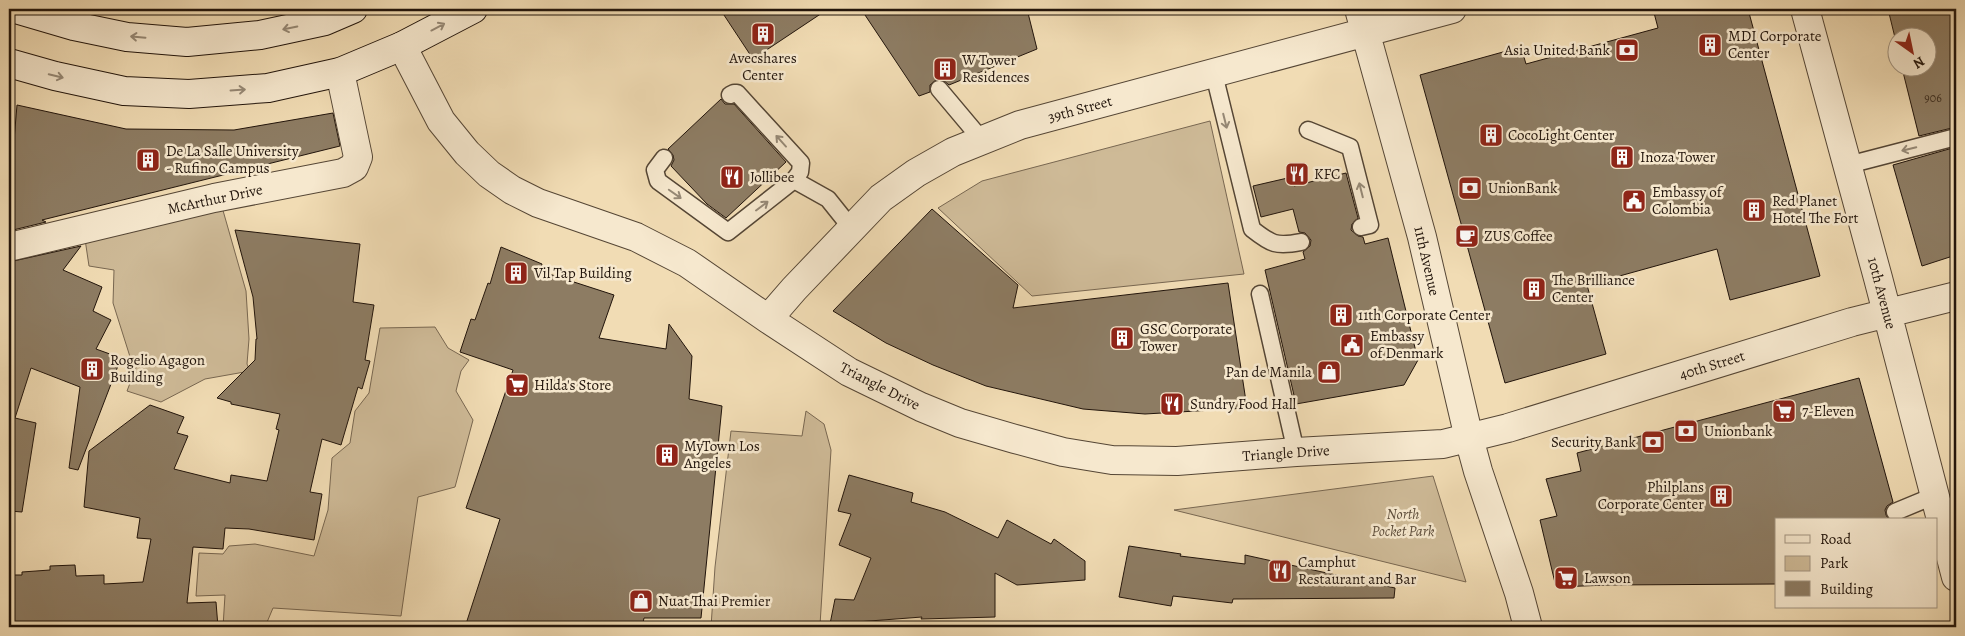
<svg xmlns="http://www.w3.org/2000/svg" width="1965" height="636" font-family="Alegreya,serif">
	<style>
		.green { fill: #ceba97; stroke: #786751 }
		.building { fill: #8d7c63; stroke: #21140b }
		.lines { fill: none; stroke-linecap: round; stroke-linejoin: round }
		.lane-casing { stroke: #554635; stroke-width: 19 }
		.street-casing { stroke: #554635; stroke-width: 30 }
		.secondary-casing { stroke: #21140b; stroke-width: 30 }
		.lane { stroke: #f6e8ce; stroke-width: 16 }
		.street { stroke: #f6e8ce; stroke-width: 28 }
		.secondary { stroke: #f6e8ce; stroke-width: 28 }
		.oneway { stroke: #968976 }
		.labels { text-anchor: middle; stroke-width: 5; stroke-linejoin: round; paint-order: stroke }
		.number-label { font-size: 12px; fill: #3c2e21 }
		.poi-label { font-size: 15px; fill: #21140b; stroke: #f6e8ce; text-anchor: start }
		.street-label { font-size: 15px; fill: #21140b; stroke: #f6e8ce }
		.park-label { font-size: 15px; font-style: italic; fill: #5e4e3c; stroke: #f6e8ce }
	</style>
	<rect width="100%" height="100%" fill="#f1dcb4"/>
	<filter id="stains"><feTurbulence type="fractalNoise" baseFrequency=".004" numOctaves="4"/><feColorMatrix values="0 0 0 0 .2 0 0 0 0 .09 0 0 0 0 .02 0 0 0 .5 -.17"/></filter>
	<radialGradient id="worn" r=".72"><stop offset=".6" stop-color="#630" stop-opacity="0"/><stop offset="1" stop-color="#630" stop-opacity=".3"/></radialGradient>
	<!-- green -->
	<path class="green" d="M1210,121L1244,274L1032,296L938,208L982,181Z
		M222,207L246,291L249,339L247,364L250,371L205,379L161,402L127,391L137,365L132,363L113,303L114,270L89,266L85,239Z
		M435,327L448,348L469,360L461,371L456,391L473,420L455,487L418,497L401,616L273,608L265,627H223L225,595L196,596L199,553L223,554L229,546L255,544L314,556L328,510L332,458L350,443L355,411L369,393L380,328Z
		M806,411L824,424L831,450L820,625L789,627H711L715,567L731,431L802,436Z
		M1433,476L1466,582L1174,510Z"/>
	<!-- building -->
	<path class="building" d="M720,9H828L753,59Z
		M861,9H1027L1037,49L949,85L943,80L937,79L930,85V92L919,96Z
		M1653,9H1748L1820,276L1730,300L1717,249L1587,285L1606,354L1505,383L1420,75L1521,47L1526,64L1658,28Z
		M1888,9H1956V127L1919,136L1902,68H1928V38H1898V50Z
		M721,99L725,104H734L786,162L726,218L707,204L671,166L674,160L673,155L668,149Z
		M17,105L126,129L234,130L333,113L340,146L42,220L46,222L9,231V200Z
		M1956,147V255L1922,266L1893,165Z
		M1346,173L1358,218L1352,224L1351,230L1358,236L1363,237L1365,244L1388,238L1418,360L1404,385L1296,404L1265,270L1305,259L1303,252L1310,246L1311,240L1305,233L1299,232L1293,209L1261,217L1253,186L1292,177L1294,186Z
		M932,209L1018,285L1013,308L1228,283L1247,408L1145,414L1083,409L986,386L933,365L886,343L833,311Z
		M235,230L360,244L353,302L374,305L365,360L370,361L362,389L358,387L341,445L322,439L310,492L322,494L314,540L249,529L225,528L223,549L193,547L187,603L216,602L218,627H9V575H22V572L50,570V566L75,565L76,576L104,575V584L143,582L151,539L137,538L140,518L84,507L89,451L150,405L184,417L177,433L188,436L174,469L230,483L231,475L267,481L279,430L276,429L280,414L231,404V402L217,398L255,360L256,339H257L253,297Z
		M81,246L63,270L102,287L93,311L111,320L96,349L121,358L78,470L69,468L80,387L31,368L15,418L36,423L22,512L9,511V262Z
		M501,247L542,264L540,271L614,295L599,338L666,349L669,324L692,356L689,399L722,406L701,618H644L642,627H465L500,519L466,508L513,370L460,352L471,319L475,320L488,283L490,284Z
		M1859,378L1893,502L1887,506L1885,510L1886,515L1889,520H1776V584L1609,585L1556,587L1540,520L1557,516L1546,479L1581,471L1577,453Z
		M849,475L913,493L911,502L945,512L998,538L1007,520L1051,544L1054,539L1085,561V580L1017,585L995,573V617L921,619L922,617L830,624L835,599L854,600L871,558L839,545L851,514L838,511Z
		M1129,546L1181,554L1180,556L1245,564V555L1395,588L1394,598L1233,599L1232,603L1173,596L1171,606L1119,597Z"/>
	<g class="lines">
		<!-- lane casing -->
		<g class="lane-casing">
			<path id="lane" d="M1214,74L1252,229C1271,244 1276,247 1301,242
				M939,89L981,139
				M1308,130L1350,147L1370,225L1361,227
				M664,158L655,170L658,181L728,232L794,180L800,172L801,163L737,93H734L730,95
				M1848,165L1956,137
				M794,180L828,199L852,229
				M1260,294L1296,452
				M1895,512L1936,495"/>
		</g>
		<!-- street casing -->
		<g class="street-casing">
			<path id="street" d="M1359,9L1422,237L1469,438L1478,471L1519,593L1528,627
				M1805,9L1878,278L1956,577
				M402,46L441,121L467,153L489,174L512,190L538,203L636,237L687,263L768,319L849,372L921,407L960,423L1015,439L1063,452L1112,460L1177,461L1296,452L1443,444L1508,428L1852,322L1956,296
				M9,247L214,198L343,173L354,167L358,157L340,72
				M768,319L794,289L881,198L916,173L953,152L1020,125L1452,9"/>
		</g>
		<!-- secondary casing -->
		<g class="secondary-casing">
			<path id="secondary" d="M16,9L74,26L127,37L187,42L260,35L325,21L353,9
				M9,63L55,76L124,91L189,94L268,88L340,72L402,46L473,9"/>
		</g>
		<!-- lane -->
		<use href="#lane" class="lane"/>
		<!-- street -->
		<use href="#street" class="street"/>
		<!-- secondary -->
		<use href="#secondary" class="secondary"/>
	</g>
	<!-- one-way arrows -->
	<defs><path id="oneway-shaft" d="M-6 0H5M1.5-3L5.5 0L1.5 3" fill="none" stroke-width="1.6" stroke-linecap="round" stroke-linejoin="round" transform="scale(1.25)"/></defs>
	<g class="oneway">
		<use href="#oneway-shaft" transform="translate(438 27) rotate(-28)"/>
		<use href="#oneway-shaft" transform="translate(290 28) rotate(168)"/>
		<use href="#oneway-shaft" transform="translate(138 37) rotate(-175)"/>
		<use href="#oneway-shaft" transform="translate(56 76) rotate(14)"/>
		<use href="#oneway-shaft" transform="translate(238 90) rotate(-4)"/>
		<use href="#oneway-shaft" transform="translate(1225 121) rotate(76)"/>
		<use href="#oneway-shaft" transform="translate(781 141) rotate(-132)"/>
		<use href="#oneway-shaft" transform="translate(1909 149) rotate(166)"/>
		<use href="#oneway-shaft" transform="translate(1361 190) rotate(-104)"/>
		<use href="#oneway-shaft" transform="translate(675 194) rotate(35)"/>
		<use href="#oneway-shaft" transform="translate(762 206) rotate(-37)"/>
	</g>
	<!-- icons -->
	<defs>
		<g id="building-square" transform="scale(1.25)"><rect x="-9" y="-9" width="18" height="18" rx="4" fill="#8f2418" stroke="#f6e8ce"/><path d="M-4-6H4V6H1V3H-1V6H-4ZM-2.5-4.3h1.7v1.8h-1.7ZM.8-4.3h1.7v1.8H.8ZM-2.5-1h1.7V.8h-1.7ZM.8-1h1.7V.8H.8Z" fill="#fff"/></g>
		<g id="bank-square" transform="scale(1.25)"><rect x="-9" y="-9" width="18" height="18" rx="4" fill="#8f2418" stroke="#f6e8ce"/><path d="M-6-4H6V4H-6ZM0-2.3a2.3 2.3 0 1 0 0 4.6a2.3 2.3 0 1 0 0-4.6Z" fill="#fff"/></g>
		<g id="restaurant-square" transform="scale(1.25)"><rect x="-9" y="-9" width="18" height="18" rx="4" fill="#8f2418" stroke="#f6e8ce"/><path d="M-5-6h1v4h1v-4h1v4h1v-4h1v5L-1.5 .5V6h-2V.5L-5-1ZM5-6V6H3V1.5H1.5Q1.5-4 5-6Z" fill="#fff"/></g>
		<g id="civic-square" transform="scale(1.25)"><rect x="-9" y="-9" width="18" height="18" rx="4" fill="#8f2418" stroke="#f6e8ce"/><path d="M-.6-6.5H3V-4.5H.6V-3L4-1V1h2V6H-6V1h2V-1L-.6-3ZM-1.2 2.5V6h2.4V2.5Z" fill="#fff"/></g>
		<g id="cafe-square" transform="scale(1.25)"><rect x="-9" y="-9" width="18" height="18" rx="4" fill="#8f2418" stroke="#f6e8ce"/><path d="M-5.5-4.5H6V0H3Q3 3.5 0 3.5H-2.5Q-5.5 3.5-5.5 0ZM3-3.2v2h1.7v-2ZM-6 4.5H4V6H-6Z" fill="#fff"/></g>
		<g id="shop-square" transform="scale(1.25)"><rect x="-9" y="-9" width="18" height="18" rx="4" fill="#8f2418" stroke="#f6e8ce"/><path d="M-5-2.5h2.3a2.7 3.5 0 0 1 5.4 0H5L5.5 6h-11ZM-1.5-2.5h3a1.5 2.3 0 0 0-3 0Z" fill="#fff"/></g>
		<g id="supermarket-square" transform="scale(1.25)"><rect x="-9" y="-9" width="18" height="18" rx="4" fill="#8f2418" stroke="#f6e8ce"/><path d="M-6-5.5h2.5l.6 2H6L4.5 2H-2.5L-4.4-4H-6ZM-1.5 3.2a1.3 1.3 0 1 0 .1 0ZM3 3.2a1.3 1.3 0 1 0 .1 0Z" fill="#fff"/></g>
	</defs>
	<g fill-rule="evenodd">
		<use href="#building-square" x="763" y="34"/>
		<use href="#building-square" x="1710" y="45"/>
		<use href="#bank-square" x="1627" y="50"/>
		<use href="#building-square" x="945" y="69"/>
		<use href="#building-square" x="1491" y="135"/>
		<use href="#building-square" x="1622" y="157"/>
		<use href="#building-square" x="148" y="160"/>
		<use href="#restaurant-square" x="1297" y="174"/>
		<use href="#restaurant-square" x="732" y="177"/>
		<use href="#bank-square" x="1470" y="188"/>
		<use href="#civic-square" x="1634" y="201"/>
		<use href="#building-square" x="1754" y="210"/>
		<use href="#cafe-square" x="1467" y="236"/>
		<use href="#building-square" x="516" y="273"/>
		<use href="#building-square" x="1534" y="289"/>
		<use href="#building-square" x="1341" y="315"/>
		<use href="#building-square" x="1122" y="338"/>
		<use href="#civic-square" x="1352" y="345"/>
		<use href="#building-square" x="92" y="369"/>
		<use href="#shop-square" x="1329" y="372"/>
		<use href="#supermarket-square" x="517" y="385"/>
		<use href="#restaurant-square" x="1172" y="404"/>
		<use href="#supermarket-square" x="1784" y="411"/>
		<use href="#bank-square" x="1686" y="431"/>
		<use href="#bank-square" x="1653" y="442"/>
		<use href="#building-square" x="667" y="455"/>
		<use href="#building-square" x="1721" y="496"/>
		<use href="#restaurant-square" x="1280" y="571"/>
		<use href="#supermarket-square" x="1566" y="578"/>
		<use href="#shop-square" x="641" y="601"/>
	</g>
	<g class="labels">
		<!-- number labels -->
		<g class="number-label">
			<text x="1933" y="102">906</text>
		</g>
		<!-- poi labels -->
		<g class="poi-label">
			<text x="1728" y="41">MDI Corporate<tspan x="1728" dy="17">Center</tspan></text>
			<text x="1610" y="55" text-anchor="end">Asia United Bank</text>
			<text x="763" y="63" text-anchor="middle">Avecshares<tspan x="763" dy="17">Center</tspan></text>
			<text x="962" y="65">W Tower<tspan x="962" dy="17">Residences</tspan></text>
			<text x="1508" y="140">CocoLight Center</text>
			<text x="166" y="156">De La Salle University<tspan x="166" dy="17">- Rufino Campus</tspan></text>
			<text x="1640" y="162">Inoza Tower</text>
			<text x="1314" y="179">KFC</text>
			<text x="750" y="182">Jollibee</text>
			<text x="1488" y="193">UnionBank</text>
			<text x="1652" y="197">Embassy of<tspan x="1652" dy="17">Colombia</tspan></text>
			<text x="1772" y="206">Red Planet<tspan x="1772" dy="17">Hotel The Fort</tspan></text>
			<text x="1484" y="241">ZUS Coffee</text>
			<text x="534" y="278">Vil Tap Building</text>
			<text x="1552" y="285">The Brilliance<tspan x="1552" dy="17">Center</tspan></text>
			<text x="1358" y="320">11th Corporate Center</text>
			<text x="1140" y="334">GSC Corporate<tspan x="1140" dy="17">Tower</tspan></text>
			<text x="1370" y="341">Embassy<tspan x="1370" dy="17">of Denmark</tspan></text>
			<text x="110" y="365">Rogelio Agagon<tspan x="110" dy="17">Building</tspan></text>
			<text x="1312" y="377" text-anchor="end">Pan de Manila</text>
			<text x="534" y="390">Hilda's Store</text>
			<text x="1190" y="409">Sundry Food Hall</text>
			<text x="1802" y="416">7-Eleven</text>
			<text x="1704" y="436">Unionbank</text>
			<text x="1636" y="447" text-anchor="end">Security Bank</text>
			<text x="684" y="451">MyTown Los<tspan x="684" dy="17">Angeles</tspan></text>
			<text x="1704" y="492" text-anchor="end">Philplans<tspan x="1704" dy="17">Corporate Center</tspan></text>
			<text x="1298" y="567">Camphut<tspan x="1298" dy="17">Restaurant and Bar</tspan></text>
			<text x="1584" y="583">Lawson</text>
			<text x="658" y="606">Nuat Thai Premier</text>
		</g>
		<!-- street labels -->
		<g class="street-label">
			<text transform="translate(1080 109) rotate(-15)" y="5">39th Street</text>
			<text transform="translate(215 199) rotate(-12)" y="5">McArthur Drive</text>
			<text transform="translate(1427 261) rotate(77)" y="5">11th Avenue</text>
			<text transform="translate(1882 293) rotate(75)" y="5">10th Avenue</text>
			<text transform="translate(1712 365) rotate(-17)" y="5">40th Street</text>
			<text transform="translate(880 386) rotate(27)" y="5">Triangle Drive</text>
			<text transform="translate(1286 453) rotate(-4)" y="5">Triangle Drive</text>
		</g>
		<!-- park labels -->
		<g class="park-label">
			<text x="1403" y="519">North<tspan x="1403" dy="17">Pocket Park</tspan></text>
		</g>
	</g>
	<!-- margin -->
	<rect width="1965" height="636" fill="none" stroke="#f1dcb4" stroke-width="30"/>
	<rect x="10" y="10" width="1945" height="616" fill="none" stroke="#21140b" stroke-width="2.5"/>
	<rect x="15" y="15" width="1935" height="606" fill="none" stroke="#21140b"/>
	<!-- legend -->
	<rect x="1775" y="518" width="162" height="90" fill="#f6e8ce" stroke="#a19380"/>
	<rect x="1785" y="535" width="25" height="8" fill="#f6e8ce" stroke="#a19380"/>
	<text x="1820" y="544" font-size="15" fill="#21140b">Road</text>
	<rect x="1785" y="556" width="25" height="15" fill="#ceba97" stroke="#a19380"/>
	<text x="1820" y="568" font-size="15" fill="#21140b">Park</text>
	<rect x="1785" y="581" width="25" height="15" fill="#8d7c63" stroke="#a19380"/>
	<text x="1820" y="594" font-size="15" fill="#21140b">Building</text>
	<!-- north arrow -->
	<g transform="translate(1912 52) rotate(147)"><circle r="24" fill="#f6e8ce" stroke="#a19380"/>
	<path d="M0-4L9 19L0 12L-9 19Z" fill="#8f2418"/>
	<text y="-8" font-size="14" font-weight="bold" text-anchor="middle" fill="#21140b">N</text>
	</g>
	<rect width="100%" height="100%" filter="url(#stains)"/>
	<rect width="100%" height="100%" fill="url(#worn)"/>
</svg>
